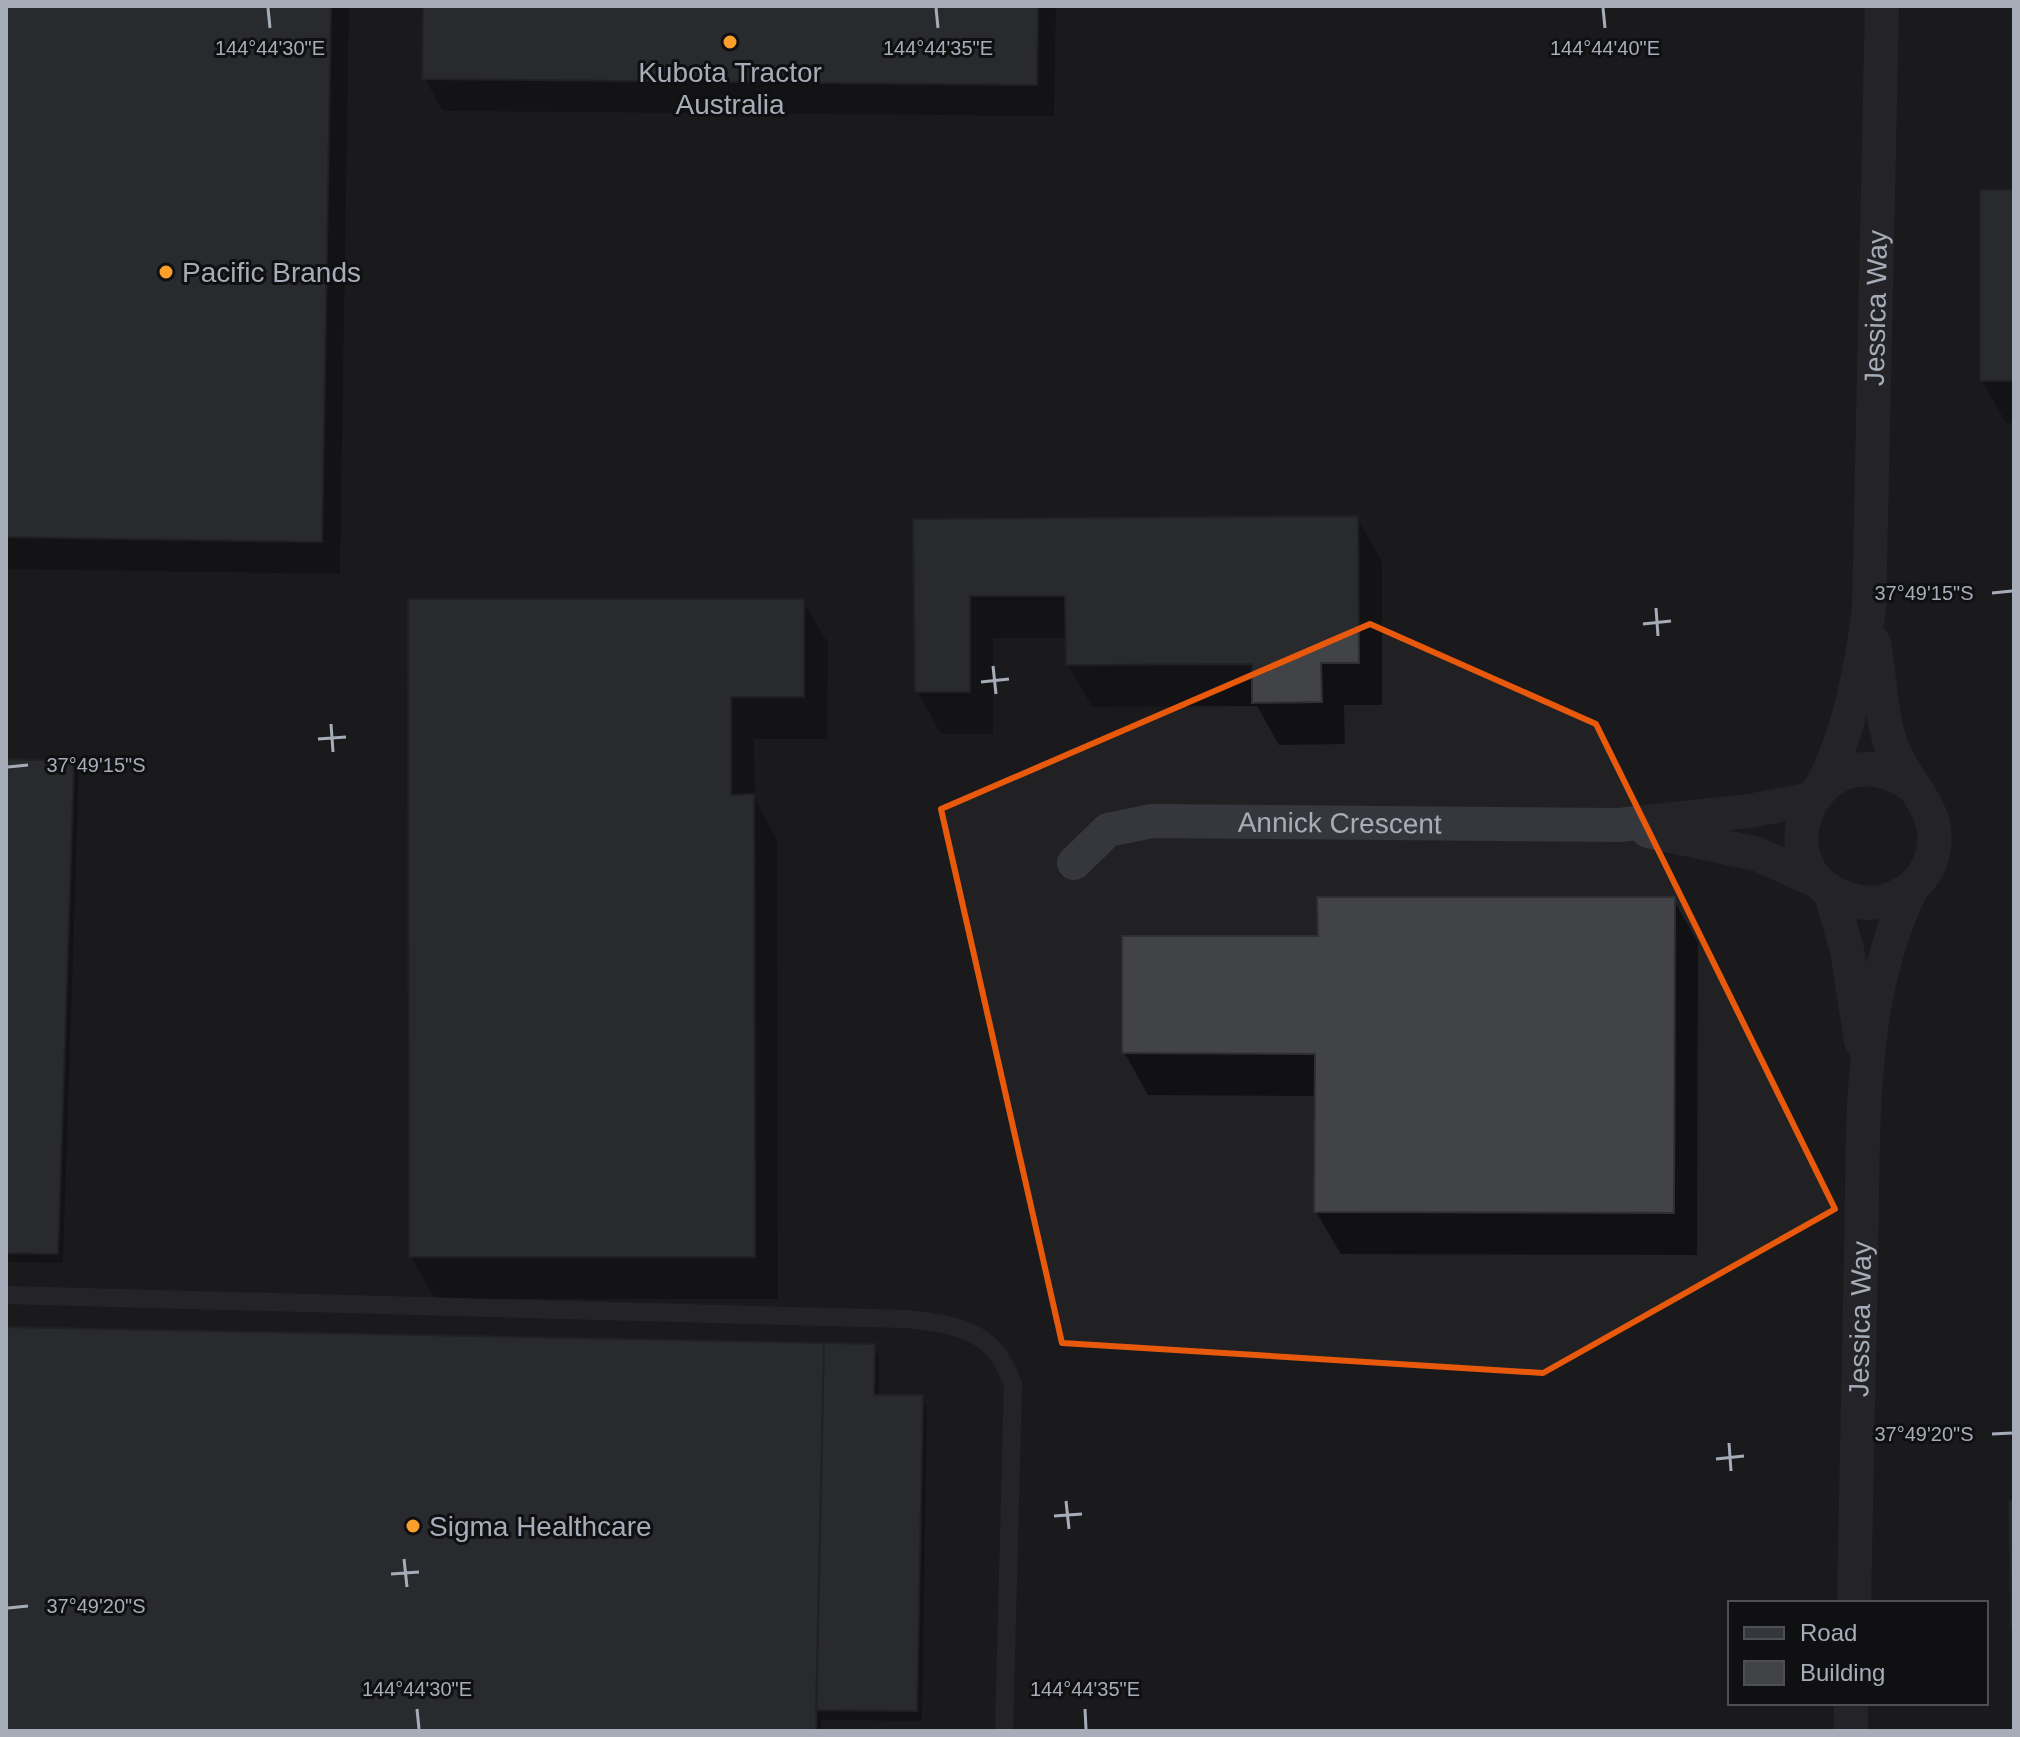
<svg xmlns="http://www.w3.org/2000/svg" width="2020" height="1737" font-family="Helvetica,sans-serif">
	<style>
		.built { fill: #212124; fill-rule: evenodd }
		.shadow { fill: #0007 }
		.building { fill: #414347; stroke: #2f2f33; stroke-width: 2 }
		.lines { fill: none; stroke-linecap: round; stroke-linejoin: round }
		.lane { stroke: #36373c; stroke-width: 18 }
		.street { stroke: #36373c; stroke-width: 34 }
		.marked { fill: none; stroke: #e8590c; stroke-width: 6; stroke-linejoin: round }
		.ticks { fill: none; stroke: #a6adb8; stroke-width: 3 }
		.poi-dot { fill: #faa02a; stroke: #101012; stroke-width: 3 }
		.labels { text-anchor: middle; stroke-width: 6; stroke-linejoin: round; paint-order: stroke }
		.poi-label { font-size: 28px; fill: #a6adb8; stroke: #101012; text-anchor: start }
		.street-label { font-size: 28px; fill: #a6adb8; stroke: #101012 }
		.ticks-label { font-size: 20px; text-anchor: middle; fill: #a6adb8; stroke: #101012; stroke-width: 6; stroke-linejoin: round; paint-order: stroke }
	</style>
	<rect width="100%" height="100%" fill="#151517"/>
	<!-- built -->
	<path class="built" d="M6,6H2014V1731H6ZM1730,1603H1986V1703H1730Z"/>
	<!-- shadow -->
	<path class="shadow" d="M6,6H349L340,574L6,569Z
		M425,6H1056L1054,116L443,111L424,78Z
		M2014,192V423H2006L1982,381Z
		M1357,518L1382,561V705H1344L1345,744L1279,745L1257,706L1092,707L1068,665L1067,638H993V734H941L917,691L915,521Z
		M410,601H803L828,643L827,739H754L755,800L777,839L778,1299H435L411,1257Z
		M6,761L73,763L79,773L63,1263L6,1262Z
		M1673,899L1698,942L1697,1255L1341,1254L1316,1212L1317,1096L1148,1095L1124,1052L1320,938Z
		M6,1329L873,1346L879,1356V1397H922L927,1407L922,1721L821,1720V1731H6Z"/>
	<!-- building -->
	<path class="building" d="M6,6H331L322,542L6,537Z
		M423,6H1038L1037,85L422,79Z
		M1980,190H2014V381H1980Z
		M1358,516L1359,663H1321L1322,702L1252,703V664L1066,665L1065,596H970V692H915L913,519Z
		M408,599H804V697H731V795L754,794L755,1257H409Z
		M6,759L74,761L58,1254L6,1253Z
		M1317,897H1675L1674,1213L1314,1212L1315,1054L1122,1053V936H1318Z
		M6,1327L824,1343L816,1731H6Z
		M824,1343L875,1344L874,1395H923L917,1711L816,1710Z
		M2009,1501H2014V1629H2011Z"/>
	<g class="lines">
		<!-- lane -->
		<path class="lane" d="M6,1295L907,1319C940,1323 978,1326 999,1356C1005,1364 1009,1375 1013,1384L1004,1731"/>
		<!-- street -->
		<g class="street">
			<path d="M1874,643C1880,678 1880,711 1891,745C1905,786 1947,811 1931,859C1926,875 1914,888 1900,895C1883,904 1865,905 1847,899C1753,868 1819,720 1913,786"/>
			<path id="s1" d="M1819,790C1849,740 1861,667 1869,609L1882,6"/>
			<path d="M1648,831L1757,854L1819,882"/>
			<path id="s2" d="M1074,863L1108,830L1152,821L1619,825L1749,811L1812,799"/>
			<path d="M1830,891L1847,950L1861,1041"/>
			<path id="s3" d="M1854,1603C1856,1488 1859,1372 1861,1257C1864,1136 1856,998 1912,888"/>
			<path d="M1851,1731V1703"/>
		</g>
	</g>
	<!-- marked area -->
	<path d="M0 0H2020V1737H0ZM1370,624L1596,724L1835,1209L1543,1373L1062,1343L941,809Z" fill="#151517" fill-opacity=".55" fill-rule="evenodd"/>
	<path class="marked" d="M1370,624L1596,724L1835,1209L1543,1373L1062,1343L941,809Z"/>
	<!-- ticks -->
	<path class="ticks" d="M268,8L270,28M936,8L938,28M1603,8L1605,28M1992,593L2012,591M1656,608L1658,636M1643,624L1671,621M993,666L996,694M981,682L1009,679M331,724L333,752M318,739L346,737M8,767L28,765M1992,1434L2012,1433M1729,1443L1731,1471M1716,1459L1744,1456M1066,1501L1069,1529M1054,1516L1082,1514M404,1559L407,1587M391,1574L419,1572M8,1608L28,1606M417,1709L419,1729M1085,1709L1086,1729"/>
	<!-- markers -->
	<g class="poi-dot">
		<circle cx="730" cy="42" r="8"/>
		<circle cx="166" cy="272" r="8"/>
		<circle cx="413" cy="1526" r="8"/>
	</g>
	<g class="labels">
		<!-- poi labels -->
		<g class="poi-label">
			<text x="730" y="82" text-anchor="middle">Kubota Tractor<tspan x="730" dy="32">Australia</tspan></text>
			<text x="182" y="282">Pacific Brands</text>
			<text x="429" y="1536">Sigma Healthcare</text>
		</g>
		<!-- street labels -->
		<g class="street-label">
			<text dy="10" stroke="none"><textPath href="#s1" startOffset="490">Jessica Way</textPath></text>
			<text dy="10" stroke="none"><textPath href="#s2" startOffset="280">Annick Crescent</textPath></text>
			<text dy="10" stroke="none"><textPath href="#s3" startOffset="284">Jessica Way</textPath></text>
		</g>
	</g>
	<g class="ticks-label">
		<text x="270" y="55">144°44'30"E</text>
		<text x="938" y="55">144°44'35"E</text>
		<text x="1605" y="55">144°44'40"E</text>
		<text x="1924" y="600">37°49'15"S</text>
		<text x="96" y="772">37°49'15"S</text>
		<text x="1924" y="1441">37°49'20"S</text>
		<text x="96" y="1613">37°49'20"S</text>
		<text x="417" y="1696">144°44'30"E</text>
		<text x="1085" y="1696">144°44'35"E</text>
	</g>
	<!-- border -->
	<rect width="2020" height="1737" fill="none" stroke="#a6adb8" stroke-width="16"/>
	<!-- legend -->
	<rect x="1728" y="1601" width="260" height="104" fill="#101012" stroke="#4c4f54" stroke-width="2"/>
	<rect x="1744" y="1627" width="40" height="12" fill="#36373c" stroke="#4c4f54" stroke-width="2"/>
	<text x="1800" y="1641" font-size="24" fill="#a6adb8">Road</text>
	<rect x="1744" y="1661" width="40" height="24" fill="#414347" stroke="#4c4f54" stroke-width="2"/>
	<text x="1800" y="1681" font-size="24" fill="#a6adb8">Building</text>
</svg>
